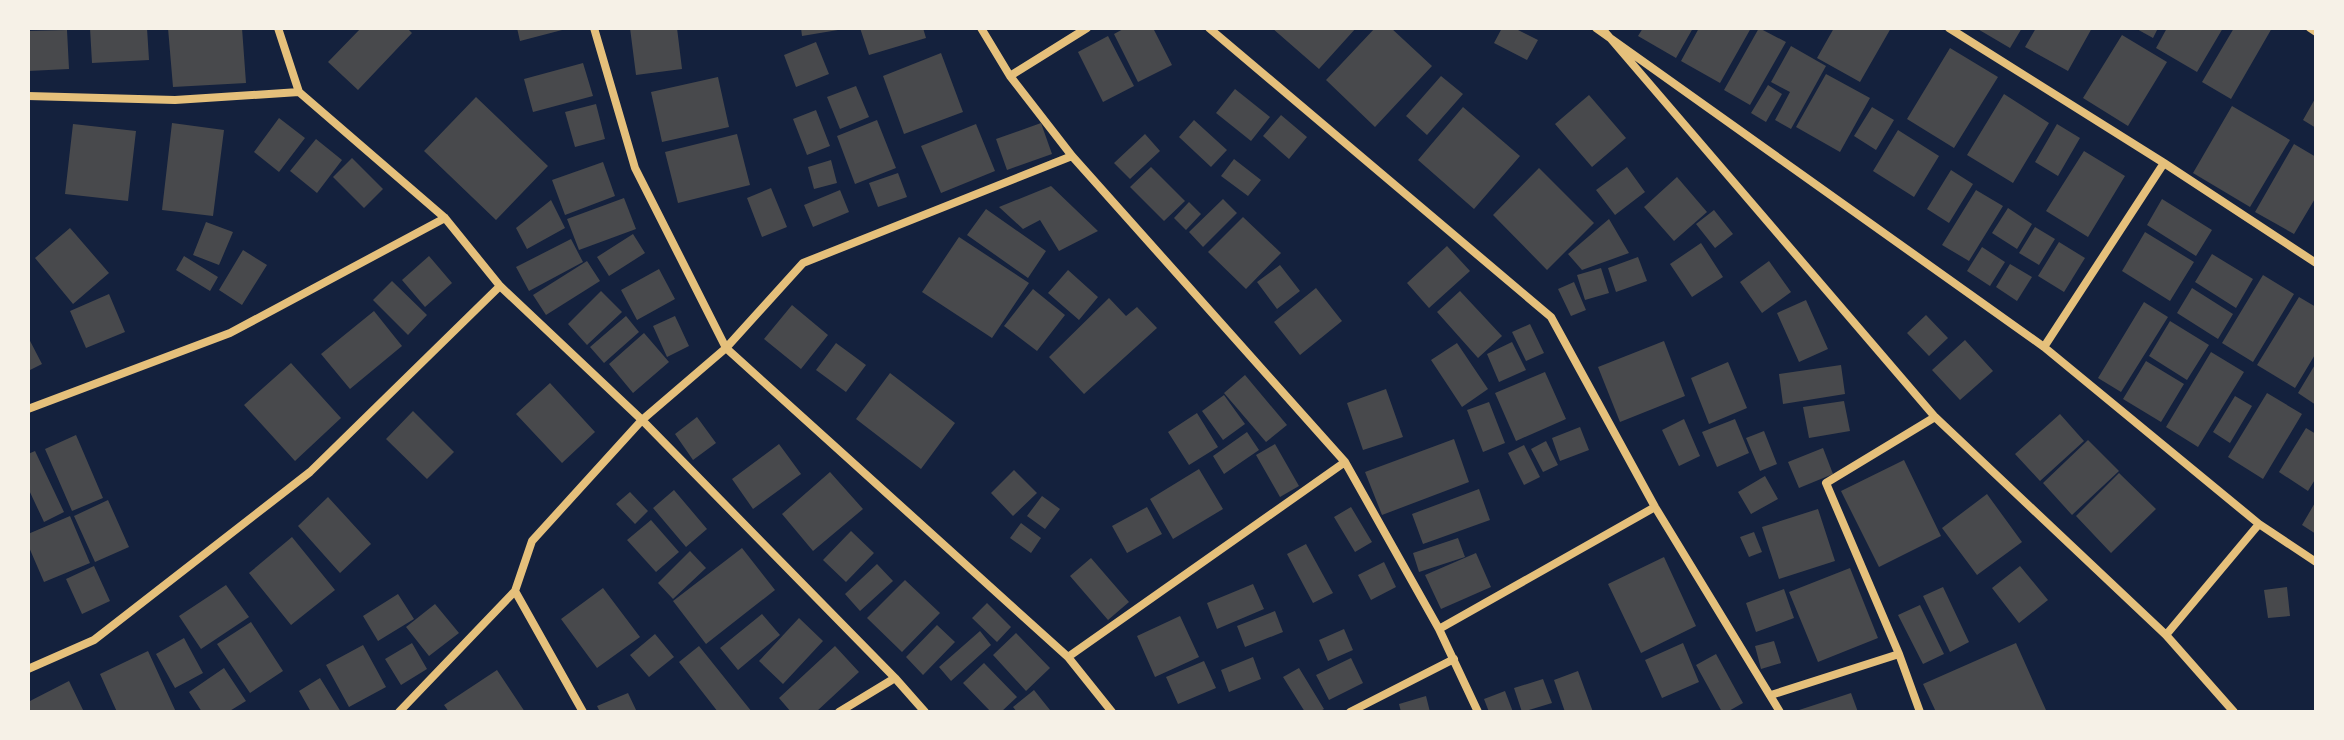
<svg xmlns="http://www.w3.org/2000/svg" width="2344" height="740" font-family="'Noto Sans',sans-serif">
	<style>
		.building { fill: #48494c }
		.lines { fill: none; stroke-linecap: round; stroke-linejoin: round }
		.minor { stroke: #e5c07b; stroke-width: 8 }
	</style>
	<rect width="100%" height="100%" fill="#14213d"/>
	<!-- building -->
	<path class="building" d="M90,28H147L149,60L92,63Z
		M168,28H242L246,83L173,87Z
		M361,28H407L412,33L358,90L328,62Z
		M517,28H566V29L520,41Z
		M630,28H677L682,69L636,75Z
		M801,28H838V30L802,36Z
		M860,28H923L926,38L869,55Z
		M1125,28H1153L1172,65L1138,82L1114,34Z
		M1272,28H1356L1319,69Z
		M1375,28H1391L1432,66L1375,127L1326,80Z
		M1502,28H1514L1538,40L1527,60L1494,43Z
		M1643,28H1693L1676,58L1638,36Z
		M1699,28H1751L1720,83L1681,61Z
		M1759,28L1786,42L1750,105L1724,90Z
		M1834,28H1891L1860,82L1817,58Z
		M1976,28H2022L2010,48Z
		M2036,28H2092L2068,71L2025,47Z
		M2135,28H2158L2153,38Z
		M2167,28H2223L2197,72L2156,48Z
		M2234,28H2272L2231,99L2202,82Z
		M67,30L69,69L28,71V31Z
		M2122,35L2167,62L2128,126L2083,98Z
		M1108,36L1134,86L1103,102L1078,52Z
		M816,42L829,74L796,87L784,55Z
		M1791,46L1826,66L1791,129L1775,120L1790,92L1771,82Z
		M1950,48L1998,77L1954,148L1907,119Z
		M941,53L963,112L904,134L883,76Z
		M583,63L593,96L533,112L524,79Z
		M1826,74L1870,98L1840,152L1796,127Z
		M1441,76L1463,94L1427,135L1406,116Z
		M718,77L729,127L662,142L651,92Z
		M1768,85L1782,94L1766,122L1751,113Z
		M856,86L869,117L840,129L827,97Z
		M1235,89L1270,117L1251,141L1216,113Z
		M2004,94L2049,123L2013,183L1967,155Z
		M1589,95L1626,138L1592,167L1555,124Z
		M476,97L548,166L496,220L424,151Z
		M2316,97V128L2303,120Z
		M596,104L605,139L575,147L565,112Z
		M2232,106L2290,140L2250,207L2193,173Z
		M1463,107L1520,156L1474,209L1418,160Z
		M1872,107L1894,120L1876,150L1854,136Z
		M816,110L830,146L807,155L793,119Z
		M1281,115L1307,137L1289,159L1263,136Z
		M279,118L305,138L279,172L254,152Z
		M877,120L896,168L855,184L837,136Z
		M1194,120L1227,150L1211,167L1179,137Z
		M172,123L224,130L213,216L162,210Z
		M1041,123L1052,154L1007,170L996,139Z
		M73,124L136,131L128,201L65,194Z
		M976,124L995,171L941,193L921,146Z
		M2057,124L2080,138L2058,176L2035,162Z
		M1898,130L1939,156L1914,197L1873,171Z
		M737,134L750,185L678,203L665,152Z
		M1145,134L1160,151L1130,179L1114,163Z
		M316,139L342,160L317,193L290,171Z
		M2294,144L2316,157V197L2294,234L2255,212Z
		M2084,151L2125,176L2088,237L2046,211Z
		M352,158L383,189L364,208L333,177Z
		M1234,159L1261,180L1248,196L1221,176Z
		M831,160L837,183L814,189L808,167Z
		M603,162L615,196L565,215L552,180Z
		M1151,167L1185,201L1164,221L1130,187Z
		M1627,167L1645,192L1615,215L1596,190Z
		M1539,168L1594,223L1547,270L1493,215Z
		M1951,170L1973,184L1949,223L1927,209Z
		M898,173L907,197L878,207L869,183Z
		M1677,177L1707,212L1674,241L1644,207Z
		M1051,186L1098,231L1059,251L1040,220L1023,229L999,207Z
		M771,188L787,227L762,237L747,198Z
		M840,190L849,212L813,227L804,205Z
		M1976,190L2003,206L1969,261L1942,245Z
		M624,198L636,229L579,250L567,219Z
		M1223,199L1237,213L1203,247L1189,232Z
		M2162,199L2212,230L2196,256L2147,225Z
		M551,200L565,228L527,249L516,228Z
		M1189,202L1201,214L1186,230L1174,218Z
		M2008,208L2032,224L2017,249L1992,233Z
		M986,209L1046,251L1028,278L967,235Z
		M1714,210L1733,234L1715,248L1696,224Z
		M1243,217L1281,253L1246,289L1208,252Z
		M1609,219L1629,253L1582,270L1568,254Z
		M206,222L233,232L219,265L193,255Z
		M2035,227L2055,239L2039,265L2019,253Z
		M70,228L109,273L73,304L35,258Z
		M2145,232L2194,262L2170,301L2122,271Z
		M633,234L645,253L609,276L597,257Z
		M959,237L1029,283L992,338L922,292Z
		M571,239L583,262L529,291L516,267Z
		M2059,242L2085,258L2064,292L2038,276Z
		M1701,243L1723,277L1692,297L1670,264Z
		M1447,246L1470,271L1429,308L1407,283Z
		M1982,247L2005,262L1990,286L1967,271Z
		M243,250L267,265L242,305L219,290Z
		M2212,254L2253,279L2236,308L2195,282Z
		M184,256L218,277L210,291L176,270Z
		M429,256L452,283L425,307L402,280Z
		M1638,257L1647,281L1616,292L1608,268Z
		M587,261L600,281L546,315L533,295Z
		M1769,261L1791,292L1762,313L1740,282Z
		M2010,264L2032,277L2017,301L1996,287Z
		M1280,265L1300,291L1277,309L1257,282Z
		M1601,268L1609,293L1585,300L1577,275Z
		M659,269L675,299L637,320L621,290Z
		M1068,270L1098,297L1079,320L1048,293Z
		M2263,275L2294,294L2253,362L2222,343Z
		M392,281L427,315L408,335L373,300Z
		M1574,282L1586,310L1571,316L1558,289Z
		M1316,288L1342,321L1300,355L1274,322Z
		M2192,288L2233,314L2218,339L2177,313Z
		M1033,289L1065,315L1037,351L1004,326Z
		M601,291L622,312L587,345L568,324Z
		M1460,291L1502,336L1478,358L1437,312Z
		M109,294L125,332L86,348L70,311Z
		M2299,297L2316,307V353L2295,388L2257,365Z
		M1109,298L1126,316L1137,307L1157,328L1084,394L1049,357Z
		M1806,300L1828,349L1799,362L1777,313Z
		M2144,302L2168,317L2121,392L2098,378Z
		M792,305L828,335L801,369L764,339Z
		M374,311L402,346L350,389L321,354Z
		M1926,315L1948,338L1929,356L1907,333Z
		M626,316L639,332L604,363L590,347Z
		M675,316L689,346L667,357L653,326Z
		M2170,321L2209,345L2187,380L2149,356Z
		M1530,324L1544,353L1526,361L1512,332Z
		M644,333L669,362L633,393L609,364Z
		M28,337L42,364L28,371Z
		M1965,340L1993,371L1960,400L1932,370Z
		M1664,341L1685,396L1620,422L1598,367Z
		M1512,342L1526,370L1499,382L1487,354Z
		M836,343L866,365L846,392L816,370Z
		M1457,343L1488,389L1462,407L1431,360Z
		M2211,352L2244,372L2198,447L2166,427Z
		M2146,361L2184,384L2161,422L2123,399Z
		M1728,362L1747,408L1709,424L1691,378Z
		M291,363L341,418L295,461L244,405Z
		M2316,363V405L2298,393Z
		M1841,365L1845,394L1783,404L1779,374Z
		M1545,372L1566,419L1516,441L1495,393Z
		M890,373L955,423L921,469L856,419Z
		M1245,375L1287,425L1266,442L1224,393Z
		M550,383L595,432L562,463L516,414Z
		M1386,389L1403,437L1363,450L1347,403Z
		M2267,393L2302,414L2263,479L2228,457Z
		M1224,395L1245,424L1223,440L1202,411Z
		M2235,396L2252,406L2230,443L2213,432Z
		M1844,401L1850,431L1809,438L1803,407Z
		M1489,402L1505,443L1483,452L1467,410Z
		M413,411L454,452L427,479L386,439Z
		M1197,413L1218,447L1189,465L1168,432Z
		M2060,414L2084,441L2040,481L2015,454Z
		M697,417L716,443L693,460L675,434Z
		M1684,419L1700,456L1679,466L1662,430Z
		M1735,419L1749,453L1717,467L1702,432Z
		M1580,427L1589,450L1560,461L1552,438Z
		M2306,428L2316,434V478L2308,491L2279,472Z
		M1764,431L1777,464L1760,471L1746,438Z
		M1247,432L1259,450L1224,474L1213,456Z
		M76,435L103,498L72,511L45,449Z
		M1454,439L1469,482L1382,515L1365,472Z
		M2088,440L2119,471L2072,515L2043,483Z
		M1546,441L1558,465L1543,472L1531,449Z
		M779,444L801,474L753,509L732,479Z
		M1275,444L1299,486L1280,497L1256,455Z
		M1524,445L1540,477L1524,485L1508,453Z
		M1823,448L1833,474L1799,488L1788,462Z
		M35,451L64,512L44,522L28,488V454Z
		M1904,460L1941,536L1879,567L1841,491Z
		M1199,469L1223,509L1173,539L1150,499Z
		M1014,470L1037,493L1013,516L991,493Z
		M830,472L863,509L813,551L782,514Z
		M2119,473L2156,509L2111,553L2076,516Z
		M1765,476L1778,499L1751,514L1738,492Z
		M1479,489L1490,520L1423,544L1412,514Z
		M674,490L707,529L686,547L653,508Z
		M630,492L648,511L635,524L616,504Z
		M1987,494L2022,542L1977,575L1942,528Z
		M1042,496L1060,509L1045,529L1027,516Z
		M328,497L371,544L340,573L298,526Z
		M108,500L129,547L95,562L74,516Z
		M2316,501V534L2302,525Z
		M1147,507L1162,534L1127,553L1112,526Z
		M1351,507L1372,542L1355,552L1334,517Z
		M1818,509L1835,561L1779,579L1762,527Z
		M70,516L90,563L44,582L28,545V534Z
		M651,520L679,552L656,572L627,540Z
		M1021,523L1041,538L1031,553L1010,538Z
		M851,531L874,553L846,582L823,560Z
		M1754,532L1762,552L1749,557L1740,537Z
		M292,537L335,590L291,625L249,573Z
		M1458,538L1465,557L1419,572L1413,553Z
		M1306,544L1333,593L1313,603L1287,554Z
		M742,548L775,590L706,644L673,601Z
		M690,551L706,568L673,599L658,583Z
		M1476,553L1491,587L1441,609L1425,575Z
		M1664,557L1696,626L1641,653L1608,584Z
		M1091,558L1129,602L1108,620L1070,576Z
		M1384,562L1396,587L1371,600L1358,575Z
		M877,564L893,581L860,611L845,594Z
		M94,566L110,601L82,614L66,579Z
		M2020,566L2048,600L2019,623L1992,588Z
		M1850,568L1878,638L1818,662L1789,592Z
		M905,580L940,613L902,652L867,618Z
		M1253,584L1264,609L1217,629L1207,603Z
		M226,585L249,617L201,649L179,616Z
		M1943,587L1969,642L1950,652L1923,596Z
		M2287,587L2290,616L2268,618L2264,590Z
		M603,588L640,637L597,668L561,619Z
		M1784,589L1794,618L1756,632L1746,603Z
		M398,594L414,619L378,641L363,616Z
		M987,603L1011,627L997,642L972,618Z
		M435,604L459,633L429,656L406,627Z
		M1920,605L1944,654L1923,664L1898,615Z
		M1275,611L1283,632L1245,647L1237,626Z
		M762,614L780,635L738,670L720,648Z
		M1180,616L1199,657L1155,677L1137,636Z
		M799,618L823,641L783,684L759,661Z
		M251,622L283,671L250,693L217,644Z
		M937,625L955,642L923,675L906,657Z
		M1344,629L1353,650L1328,661L1319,640Z
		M980,631L991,645L951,681L939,667Z
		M1016,633L1050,668L1026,691L993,655Z
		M655,634L674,657L649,677L630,655Z
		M184,638L203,673L175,688L156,654Z
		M1774,641L1781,663L1761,669L1755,646Z
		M412,643L427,669L401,685L385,659Z
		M1683,643L1699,682L1662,698L1645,660Z
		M2016,643L2046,710L1936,712L1923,684Z
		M363,645L386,687L349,707L326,665Z
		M699,646L752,712H718L679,662Z
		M835,646L859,672L816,712H791L779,698Z
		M148,651L176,712H117L100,674Z
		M1716,654L1743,703L1727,712H1722L1696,665Z
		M1253,657L1261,679L1229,692L1221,670Z
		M1351,658L1363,683L1329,700L1316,675Z
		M1204,661L1216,688L1178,704L1166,677Z
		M984,663L1017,697L1001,712H991L963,683Z
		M224,668L246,701L228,712H202L189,692Z
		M1299,668L1324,709L1319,712H1305L1283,677Z
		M497,670L525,712H449L444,705Z
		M1578,671L1593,712H1565L1554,680Z
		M320,678L341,712H311L299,691Z
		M1543,679L1552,703L1522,712L1514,688Z
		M69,681L84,712H28V702Z
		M1034,690L1050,710L1017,712L1013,707Z
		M1505,691L1513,712H1489L1484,699Z
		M628,693L637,712H600L597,706Z
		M1851,693L1858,712H1796V711Z
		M1426,696L1430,712H1401L1399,704Z"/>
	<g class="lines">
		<!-- minor -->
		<path class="minor" d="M278,28L299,92L445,218L500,286L642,420L895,678L925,712
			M594,28L635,168L726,348L1068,657L1112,712
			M981,28L1010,76L1072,156L1345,462L1439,629L1478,712
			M1209,28L1551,317L1655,507L1780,712
			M1596,28L2044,347L2259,524L2316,562
			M1949,28L2164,163L2316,263
			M2310,28L2316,32
			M1605,32L1935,417L2166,635L2234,712
			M1010,76L1087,28
			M28,96L175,100L299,92
			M2044,347L2164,163
			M28,409L230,333L445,218
			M515,591L583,712
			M1439,629L1655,507
			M2166,635L2259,524
			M1899,654L1920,712
			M1068,657L1345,462
			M28,669L94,640L310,472L500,286
			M1771,695L1899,654L1826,483L1935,417
			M399,712L515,591L532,541L642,420L726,348L803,263L1072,156
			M839,712L895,678
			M1350,712L1454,659"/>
	</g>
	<!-- border -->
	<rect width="2344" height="740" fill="none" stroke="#f6f1e7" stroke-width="60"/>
</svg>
